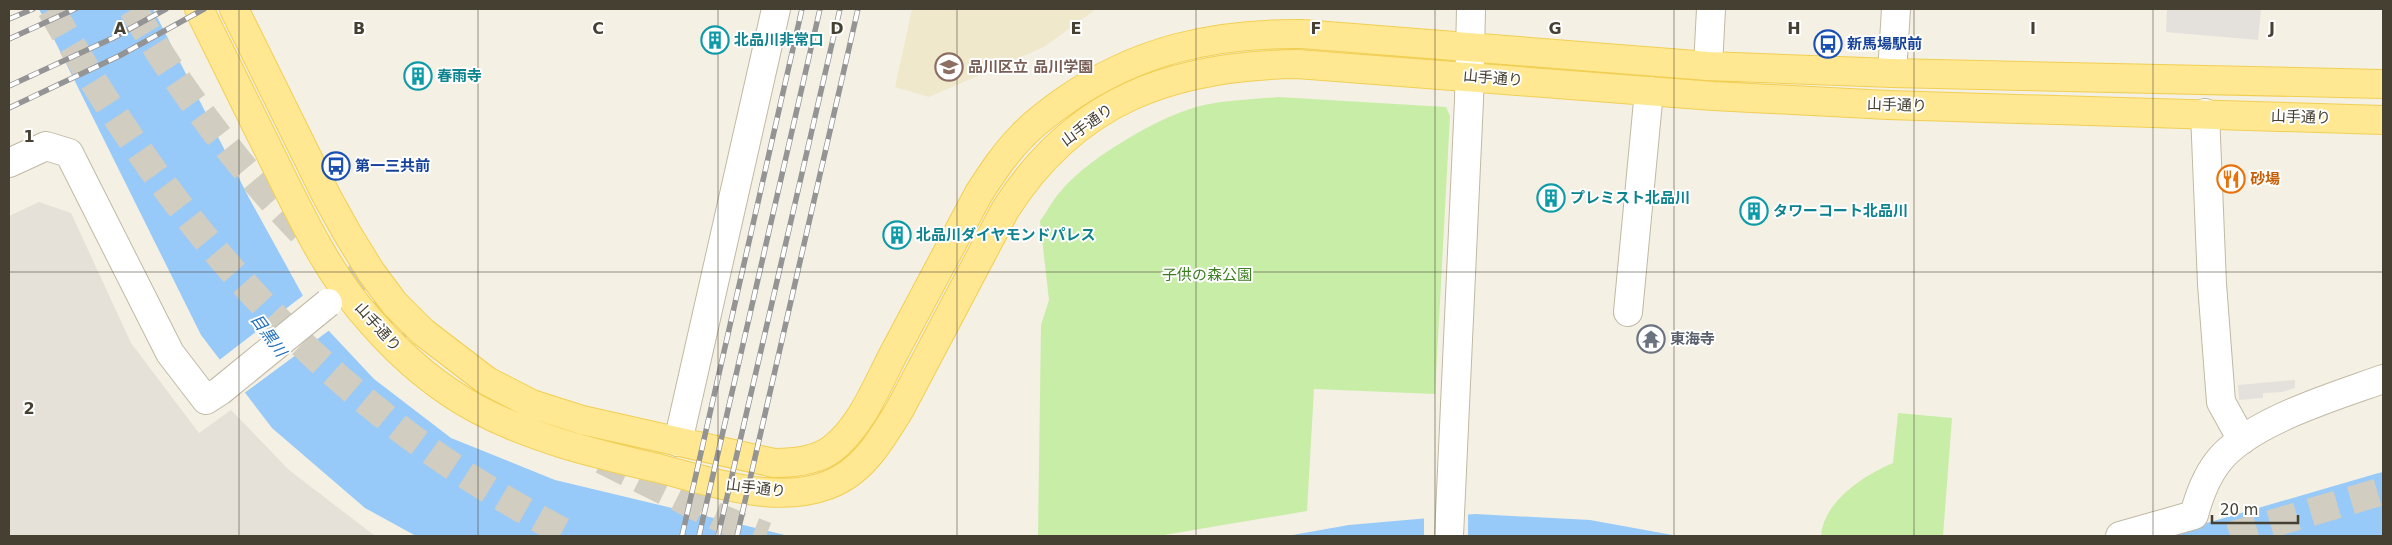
<svg xmlns="http://www.w3.org/2000/svg" width="2392" height="545" font-family="'DejaVu Sans','Noto Sans JP',sans-serif">
	<style>
		.industrial { fill: #e5e1d8 }
		.education { fill: #efe8cb }
		.green { fill: #c8eda7 }
		.parking { fill: #e4e1dc }
		.water { fill: #97c9f9 }
		.pier { fill: #f4f0e3 }
		.lines { fill: none; stroke-linecap: round; stroke-linejoin: round }
		.highway-tunnel { stroke: #d1cdc0; stroke-width: 28; stroke-dasharray: 28 14; stroke-linecap: butt }
		.minor-casing { stroke: #c0b9a5; stroke-width: 30 }
		.major-casing { stroke: #f1cf54; stroke-width: 30 }
		.minor { stroke: #fff; stroke-width: 28 }
		.major { stroke: #ffe891; stroke-width: 28 }
		.rail-casing { stroke: #949494; stroke-width: 5.5 }
		.rail { stroke: #fff; stroke-width: 4; stroke-dasharray: 11; stroke-linecap: butt }
		.minor-bridge-casing { stroke: #c0b9a5; stroke-width: 30; stroke-linecap: butt }
		.minor-bridge { stroke: #fff; stroke-width: 28 }
		.grid { fill: none; stroke: #464033; stroke-width: 1; stroke-opacity: 0.55 }
		.labels { text-anchor: middle; stroke-width: 4; stroke-linejoin: round; paint-order: stroke }
		.culture-label { font-size: 15px; font-weight: bold; fill: #0d838f; stroke: #fff; text-anchor: start }
		.transit-label { font-size: 15px; font-weight: bold; fill: #164399; stroke: #fff; text-anchor: start }
		.education-label { font-size: 15px; font-weight: bold; fill: #785e54; stroke: #fff; text-anchor: start }
		.street-label { font-size: 15px; fill: #464033; stroke: #fff }
		.food-label { font-size: 15px; font-weight: bold; fill: #c56008; stroke: #fff; text-anchor: start }
		.park-label { font-size: 15px; fill: #3c7e1f; stroke: #fff }
		.worship-label { font-size: 15px; font-weight: bold; fill: #5b616d; stroke: #fff; text-anchor: start }
		.water-label { font-size: 16px; font-style: italic; fill: #206fbe; stroke: #fff }
		.grid-label { font-size: 16px; text-anchor: middle; font-weight: bold; fill: #464033; stroke: #fff; stroke-width: 4; stroke-linejoin: round; paint-order: stroke }
	</style>
	<rect width="100%" height="100%" fill="#f4f0e3"/>
	<!-- industrial -->
	<path class="industrial" d="M39,202L71,213L131,343L199,433L231,410L289,470L375,536H9V216Z"/>
	<!-- education -->
	<path class="education" d="M912,9H1096L1044,47L929,97L895,87Z"/>
	<!-- green -->
	<path class="green" d="M1278,97L1446,107L1450,116L1435,394L1314,389L1307,511L1158,536H1038L1041,325L1049,300L1040,221C1047,212 1052,201 1060,192C1084,162 1147,124 1184,111C1213,100 1248,100 1278,97Z
		M1898,413L1952,418L1943,536H1821C1824,501 1863,476 1893,463Z"/>
	<!-- parking -->
	<path class="parking" d="M2167,9H2261L2258,40L2166,32Z
		M2295,380V388L2282,392L2263,393V398L2239,400L2238,385Z"/>
	<!-- water -->
	<path class="water" d="M39,9H153L249,198L313,314L374,379L451,438L555,480L789,536H416L365,508L272,428L201,335Z
		M2383,472V536H2162L2375,474Z
		M1475,514L1590,520L1678,536H1287L1349,525Z"/>
	<!-- pier -->
	<path class="pier" d="M305,294L315,312L331,329L243,394L218,361Z
		M1468,512V536H1424V516Z"/>
	<g class="lines">
		<!-- highway-tunnel -->
		<path class="highway-tunnel" d="M51,9C135,160 242,302 378,411C437,460 503,500 571,536
			M133,9C182,94 242,171 311,242
			M343,273L410,333
			M602,460L715,516L766,536
			M2230,536L2383,491"/>
		<!-- minor casing -->
		<g class="minor-casing">
			<path id="minor" d="M1708,66L1711,9
				M1892,73L1896,9
				M2205,113L2212,284L2221,402L2242,440
				M9,163L46,146L69,153L170,353L206,400L220,391
				M1628,312L1649,91
				M678,442L776,9
				M1449,536L1469,100L1471,9
				M2120,536L2194,515C2199,496 2205,479 2217,463C2247,422 2336,396 2383,379"/>
		</g>
		<!-- major casing -->
		<g class="major-casing">
			<path id="major" d="M199,9C224,60 249,111 274,161C302,218 329,276 372,323C401,356 438,388 477,409C535,440 598,454 661,469C713,482 775,505 828,485C863,472 881,440 900,409L1005,210C1075,100 1171,66 1297,64L1713,96L1888,105L2383,120
				M234,9L326,195L347,233L371,272L394,303L423,332L487,381L532,404L582,420L774,463C794,463 816,461 832,449C862,426 878,383 895,351C923,298 951,246 979,193C992,173 1005,153 1022,136C1034,123 1049,112 1063,102C1136,50 1214,33 1302,34L1708,66L1892,73L2383,84"/>
		</g>
		<!-- minor -->
		<use href="#minor" class="minor"/>
		<!-- major -->
		<use href="#major" class="major"/>
		<!-- rail casing -->
		<g class="rail-casing">
			<path id="rail" d="M9,19L33,9
				M9,39L75,9
				M9,86L113,38L166,9
				M9,108L119,56L204,9
				M682,536L802,9
				M699,536L820,9
				M718,536L840,9
				M737,536L858,9"/>
		</g>
		<!-- rail -->
		<use href="#rail" class="rail"/>
		<!-- minor-bridge casing -->
		<g class="minor-bridge-casing">
			<path id="minor-bridge" d="M220,391L328,303"/>
		</g>
		<!-- minor-bridge -->
		<use href="#minor-bridge" class="minor-bridge"/>
	</g>
	<!-- grid -->
	<path class="grid" d="M239,9V536M478,9V536M718,9V536M957,9V536M1196,9V536M1435,9V536M1674,9V536M1914,9V536M2153,9V536M9,272H2383"/>
	<!-- icons -->
	<defs>
		<g id="building-ring" transform="scale(1.4375)"><circle r="9.5" fill="#fff" stroke="#0f9aa8" stroke-width="1.5"/><path d="M-4-6H4V6H1V3H-1V6H-4ZM-2.5-4.3h1.7v1.8h-1.7ZM.8-4.3h1.7v1.8H.8ZM-2.5-1h1.7V.8h-1.7ZM.8-1h1.7V.8H.8Z" fill="#0f9aa8"/></g>
		<g id="bus-ring" transform="scale(1.4375)"><circle r="9.5" fill="#fff" stroke="#1a4fb4" stroke-width="1.5"/><path d="M-5-6H5V4H4V6H2V4H-2V6H-4V4H-5ZM-3.5-4V0h7V-4ZM-3.5 1.2v1.5H-2V1.2ZM2 1.2v1.5H3.5V1.2Z" fill="#1a4fb4"/></g>
		<g id="school-ring" transform="scale(1.4375)"><circle r="9.5" fill="#fff" stroke="#8d6e63" stroke-width="1.5"/><path d="M0-5L7-2L0 1L-7-2ZM-4 1L0 2.5L4 1V4Q0 6-4 4Z" fill="#8d6e63"/></g>
		<g id="restaurant-ring" transform="scale(1.4375)"><circle r="9.5" fill="#fff" stroke="#e8710a" stroke-width="1.5"/><path d="M-5-6h1v4h1v-4h1v4h1v-4h1v5L-1.5 .5V6h-2V.5L-5-1ZM5-6V6H3V1.5H1.5Q1.5-4 5-6Z" fill="#e8710a"/></g>
		<g id="temple-ring" transform="scale(1.4375)"><circle r="9.5" fill="#fff" stroke="#6b7280" stroke-width="1.5"/><path d="M0-6L5-2H3V0L6.5 2.5H4V6H1.5V3h-3V6H-4V2.5H-6.5L-3 0V-2H-5Z" fill="#6b7280"/></g>
	</defs>
	<g fill-rule="evenodd">
		<use href="#building-ring" x="715" y="40"/>
		<use href="#bus-ring" x="1828" y="44"/>
		<use href="#school-ring" x="949" y="67"/>
		<use href="#building-ring" x="418" y="76"/>
		<use href="#bus-ring" x="336" y="166"/>
		<use href="#restaurant-ring" x="2231" y="179"/>
		<use href="#building-ring" x="1551" y="198"/>
		<use href="#building-ring" x="1754" y="211"/>
		<use href="#building-ring" x="897" y="235"/>
		<use href="#temple-ring" x="1651" y="339"/>
	</g>
	<g class="labels">
		<!-- culture labels -->
		<g class="culture-label">
			<text x="734" y="45">北品川非常口</text>
			<text x="437" y="81">春雨寺</text>
			<text x="1570" y="203">プレミスト北品川</text>
			<text x="1773" y="216">タワーコート北品川</text>
			<text x="916" y="240">北品川ダイヤモンドパレス</text>
		</g>
		<!-- transit labels -->
		<g class="transit-label">
			<text x="1847" y="49">新馬場駅前</text>
			<text x="355" y="171">第一三共前</text>
		</g>
		<!-- education labels -->
		<g class="education-label">
			<text x="968" y="72">品川区立 品川学園</text>
		</g>
		<!-- street labels -->
		<g class="street-label">
			<text transform="translate(1493 78) rotate(5)" y="5">山手通り</text>
			<text transform="translate(1897 105) rotate(2)" y="5">山手通り</text>
			<text transform="translate(2301 117) rotate(2)" y="5">山手通り</text>
			<text transform="translate(1087 125) rotate(-36)" y="5">山手通り</text>
			<text transform="translate(378 327) rotate(48)" y="5">山手通り</text>
			<text transform="translate(756 488) rotate(7)" y="5">山手通り</text>
		</g>
		<!-- food labels -->
		<g class="food-label">
			<text x="2250" y="184">砂場</text>
		</g>
		<!-- park labels -->
		<g class="park-label">
			<text x="1207" y="280">子供の森公園</text>
		</g>
		<!-- worship labels -->
		<g class="worship-label">
			<text x="1670" y="344">東海寺</text>
		</g>
		<!-- water labels -->
		<g class="water-label">
			<text transform="translate(269 335) rotate(54)" y="6">目黒川</text>
		</g>
	</g>
	<g class="grid-label">
		<text x="120" y="34">A</text>
		<text x="359" y="34">B</text>
		<text x="598" y="34">C</text>
		<text x="837" y="34">D</text>
		<text x="1076" y="34">E</text>
		<text x="1316" y="34">F</text>
		<text x="1555" y="34">G</text>
		<text x="1794" y="34">H</text>
		<text x="2033" y="34">I</text>
		<text x="2272" y="34">J</text>
		<text x="29" y="142">1</text>
		<text x="29" y="414">2</text>
	</g>
	<!-- border -->
	<rect width="2392" height="545" fill="none" stroke="#464033" stroke-width="20"/>
	<!-- scale -->
	<path d="M2212 515v8h86v-8" fill="none" stroke="#464033" stroke-width="2.5"/>
	<text x="2220" y="515" font-size="15" fill="#464033" stroke="#ffffff" stroke-width="4" paint-order="stroke">20 m</text>
</svg>
